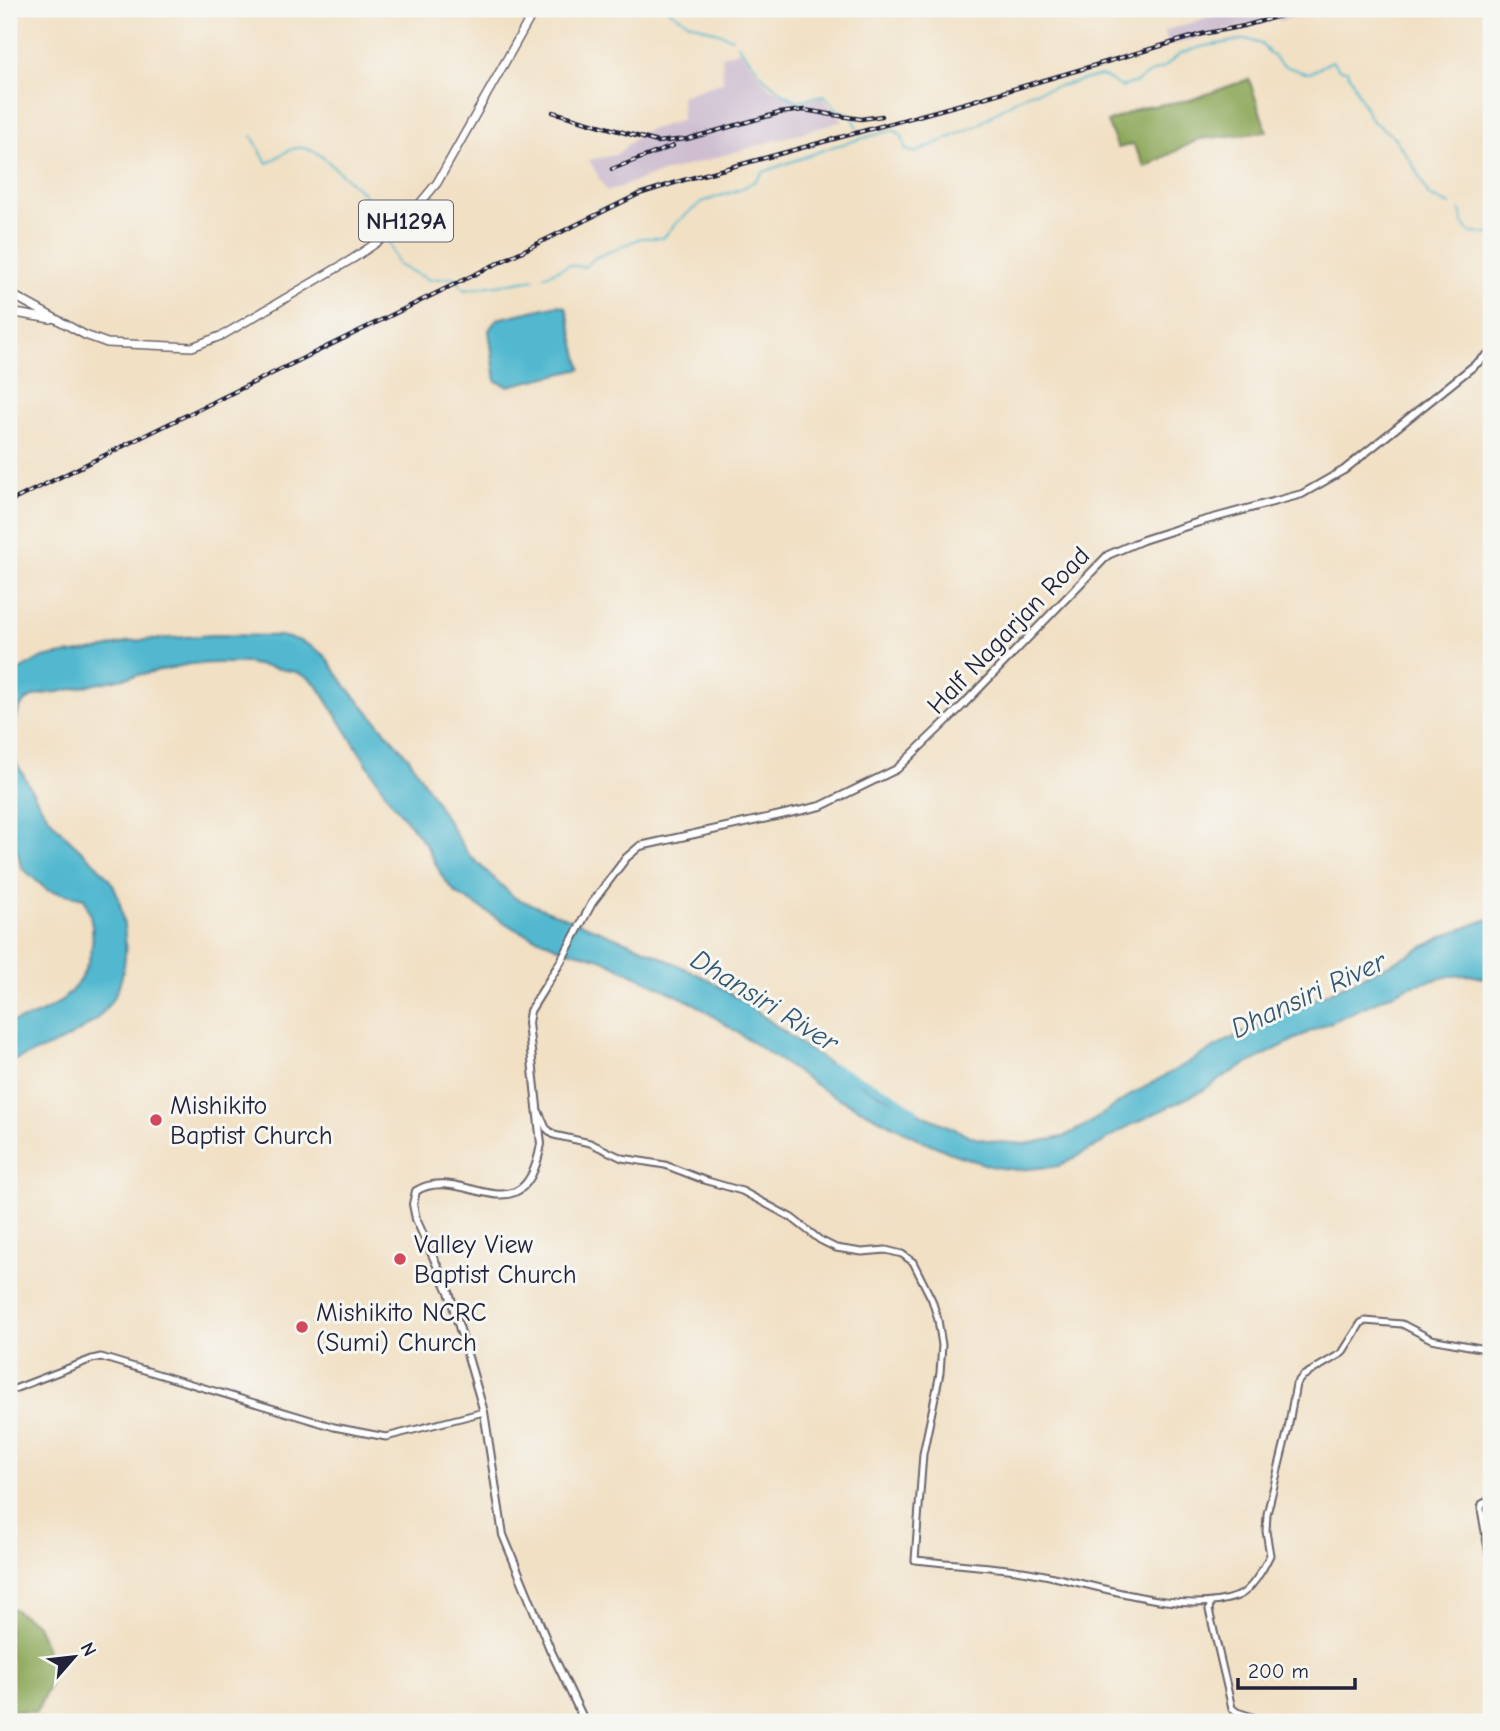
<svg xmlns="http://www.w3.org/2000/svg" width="1500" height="1731" font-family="'Comic Neue',sans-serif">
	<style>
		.industrial { fill: #cebed0 }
		.forest { fill: #8ea95b; stroke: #58664b; stroke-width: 2 }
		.water { fill: #51b8cf; stroke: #3a6d85; stroke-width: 2 }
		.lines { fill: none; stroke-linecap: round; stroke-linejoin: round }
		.stream { stroke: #51b8cf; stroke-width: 2 }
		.river { stroke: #51b8cf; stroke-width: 7 }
		.tertiary-casing { stroke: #6a646b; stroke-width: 9 }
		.secondary-casing { stroke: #6a646b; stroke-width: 10 }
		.trunk-casing { stroke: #6a646b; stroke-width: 10 }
		.tertiary { stroke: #fff; stroke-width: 5 }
		.secondary { stroke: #fff; stroke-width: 6 }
		.trunk { stroke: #fff; stroke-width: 7 }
		.rail-casing { stroke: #22223b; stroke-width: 4.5 }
		.rail { stroke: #f6f6f2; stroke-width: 2; stroke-dasharray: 5; stroke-linecap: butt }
		.poi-dot { fill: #d1495b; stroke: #f6f6f2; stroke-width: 2.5 }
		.labels { text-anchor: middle; stroke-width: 6; stroke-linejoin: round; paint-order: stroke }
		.shield { fill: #f6f6f2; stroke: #626272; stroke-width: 2 }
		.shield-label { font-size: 24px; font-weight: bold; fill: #22223b }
		.street-label { font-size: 26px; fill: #22223b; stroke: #f6f6f2 }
		.poi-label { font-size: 26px; fill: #22223b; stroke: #f6f6f2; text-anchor: start }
		.water-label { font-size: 28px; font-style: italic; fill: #32566f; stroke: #f6f6f2 }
	</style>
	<rect width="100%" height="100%" fill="#f6f6f2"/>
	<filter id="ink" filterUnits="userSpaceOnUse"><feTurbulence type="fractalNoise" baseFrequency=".0143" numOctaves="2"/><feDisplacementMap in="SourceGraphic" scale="14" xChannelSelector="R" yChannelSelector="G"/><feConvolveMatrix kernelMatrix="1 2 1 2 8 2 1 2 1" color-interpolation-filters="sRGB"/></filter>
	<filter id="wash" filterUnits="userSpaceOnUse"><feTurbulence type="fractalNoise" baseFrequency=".00686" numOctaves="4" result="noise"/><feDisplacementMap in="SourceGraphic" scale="28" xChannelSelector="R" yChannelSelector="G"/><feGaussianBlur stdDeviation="1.57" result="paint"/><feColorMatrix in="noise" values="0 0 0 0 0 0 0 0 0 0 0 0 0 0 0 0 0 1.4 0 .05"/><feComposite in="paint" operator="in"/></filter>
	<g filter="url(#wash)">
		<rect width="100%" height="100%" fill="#f1e0c4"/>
		<!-- industrial -->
		<path class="industrial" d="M1236,9H1326L1279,21L1277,17L1180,43L1168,44L1164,31Z
			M740,50L768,87L804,103L822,97L843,121L644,178L607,192L589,160L616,155L642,132L682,120L681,96L723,82L722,56Z"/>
		<!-- forest -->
		<path class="forest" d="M1249,79L1267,132L1199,139L1145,167L1133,144L1118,148L1107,122L1140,108L1190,100Z
			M9,1606L37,1625L46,1647L51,1682L36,1713L14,1710L9,1715Z"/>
		<!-- water -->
		<path class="water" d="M558,305L566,307L581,369L508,386L496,381L489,330L497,319Z
			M213,635L280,636L298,640L313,647L325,656L345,685L409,758L468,854L515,898L638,946L709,980L750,1006L803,1046L862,1085L923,1115L975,1138L998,1142L1025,1144L1063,1137L1088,1124L1132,1094L1234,1037L1402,958L1444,936L1491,918V980L1469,975L1450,976L1410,986L1307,1033L1228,1074L1204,1090L1125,1128L1102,1143L1059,1166L1018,1170L993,1167L951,1153L917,1138L828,1093L695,1004L601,959L564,949L517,930L456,893L443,878L426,845L388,797L317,685L309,678L296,672L246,663H216L190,664L58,692C41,693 20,696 17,717C15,730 12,745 15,759C17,765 22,772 25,778C38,804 50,821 72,842C84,853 99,865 109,879C120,893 123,917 125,934C131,1018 76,1038 9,1062V1022C71,1015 111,957 84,898L47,890L21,867L18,853L9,839V676L39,659L57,655L98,650L130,641Z"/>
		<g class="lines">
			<!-- stream -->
			<path class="stream" d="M667,9L688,22L732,38
				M737,44L765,79L784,94L798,101L824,95L838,110L853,116L857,128
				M252,136L267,163C277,159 285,150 296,148C320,144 343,180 363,192L367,203L384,233
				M1460,210L1463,223L1471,233L1491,234
				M388,240L398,265L430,280L455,277L464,290L535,279
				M544,276L569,265L584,267L595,258L641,238H663L677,222L702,202L741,189L755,181L763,172L835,146L893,130L901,134L906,150L915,153L978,125L1001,109L1027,94L1099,76L1105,77L1121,87L1137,82L1146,75L1164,67L1181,53L1201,47L1246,39L1261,44L1282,65L1305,73H1310L1332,61L1339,69L1347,70L1371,120L1393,136L1412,163L1429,196L1450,205"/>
			<!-- river -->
			<path class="river" d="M833,1067L888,1093L914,1111"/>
		</g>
	</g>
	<g filter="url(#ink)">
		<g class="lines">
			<!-- tertiary casing -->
			<g class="tertiary-casing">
				<path id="tertiary" d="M539,1112L546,1128L554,1135L590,1143L622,1158L665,1165L704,1180L742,1191L792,1218L820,1240L836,1248L862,1252L886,1250L902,1254L913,1262L932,1300L938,1320L942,1345L940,1373L923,1454L915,1560C951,1564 987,1566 1022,1571C1083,1579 1179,1619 1238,1596C1251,1591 1264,1568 1270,1555L1266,1531L1267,1514L1288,1429L1296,1384L1303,1376L1342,1353L1361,1323L1365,1321L1402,1324L1431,1339L1491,1350
					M9,1391L92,1359L101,1357L334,1427L386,1437L484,1412
					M1491,1499L1482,1504L1481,1509L1491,1566
					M1210,1605L1209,1610L1232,1708L1237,1712L1268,1722"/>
			</g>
			<!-- secondary casing -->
			<g class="secondary-casing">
				<path id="secondary" d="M585,1722L550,1649L503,1535L484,1412L449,1292L416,1219L413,1204L416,1191C462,1162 524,1242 541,1144L528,1023L530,1011L561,961L592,903L626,858L640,846L821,806L897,769L962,706L1108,555L1143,540L1199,522L1302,494L1344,470L1491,352"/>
			</g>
			<!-- trunk casing -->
			<g class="trunk-casing">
				<path id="trunk" d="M9,293L85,335L107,343L192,347L223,335L354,258L401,226L437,183L535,9
					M9,312L51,319"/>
			</g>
			<!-- tertiary -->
			<use href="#tertiary" class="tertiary"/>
			<!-- secondary -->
			<use href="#secondary" class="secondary"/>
			<!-- trunk -->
			<use href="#trunk" class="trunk"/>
			<!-- rail casing -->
			<g class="rail-casing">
				<path id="rail" d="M1239,13L1255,9
					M553,112L657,142L687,139L779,113L804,110L835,115
					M826,114L861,119L882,116
					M612,169L673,146
					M9,502L639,194L684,180L969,102L1202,34L1244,26L1305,9"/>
			</g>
			<!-- rail -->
			<use href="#rail" class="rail"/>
		</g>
	</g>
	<!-- markers -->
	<g class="poi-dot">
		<circle cx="156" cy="1120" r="7"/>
		<circle cx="400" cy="1259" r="7"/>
		<circle cx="302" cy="1327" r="7"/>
	</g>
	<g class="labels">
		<!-- shield labels -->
		<rect class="shield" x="359" y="200.5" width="94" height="41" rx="5"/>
		<g class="shield-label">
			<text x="406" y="229">NH129A</text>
		</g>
		<!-- street labels -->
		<g class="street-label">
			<text transform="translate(1008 630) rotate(-46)" y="9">Half Nagarjan Road</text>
		</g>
		<!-- poi labels -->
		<g class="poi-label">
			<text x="170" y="1114">Mishikito<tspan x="170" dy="30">Baptist Church</tspan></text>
			<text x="414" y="1253">Valley View<tspan x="414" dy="30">Baptist Church</tspan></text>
			<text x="316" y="1321">Mishikito NCRC<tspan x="316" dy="30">(Sumi) Church</tspan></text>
		</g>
		<!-- water labels -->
		<g class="water-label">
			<text transform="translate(1308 994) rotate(-25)" y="10">Dhansiri River</text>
			<text transform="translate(765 1000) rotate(32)" y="10">Dhansiri River</text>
		</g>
	</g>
	<!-- margin -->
	<rect width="1500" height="1731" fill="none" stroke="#f6f6f2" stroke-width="35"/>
	<!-- north arrow -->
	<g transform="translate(74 1657) rotate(62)" stroke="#f6f6f2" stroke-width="5" paint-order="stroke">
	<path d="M0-5L12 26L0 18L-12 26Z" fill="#22223b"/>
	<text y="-10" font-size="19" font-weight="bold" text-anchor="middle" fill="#22223b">N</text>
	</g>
	<!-- scale -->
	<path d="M1238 1678v10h117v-10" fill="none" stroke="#22223b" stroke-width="3.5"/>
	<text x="1248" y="1678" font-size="21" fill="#22223b" stroke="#f6f6f2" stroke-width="5" paint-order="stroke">200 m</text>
</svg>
